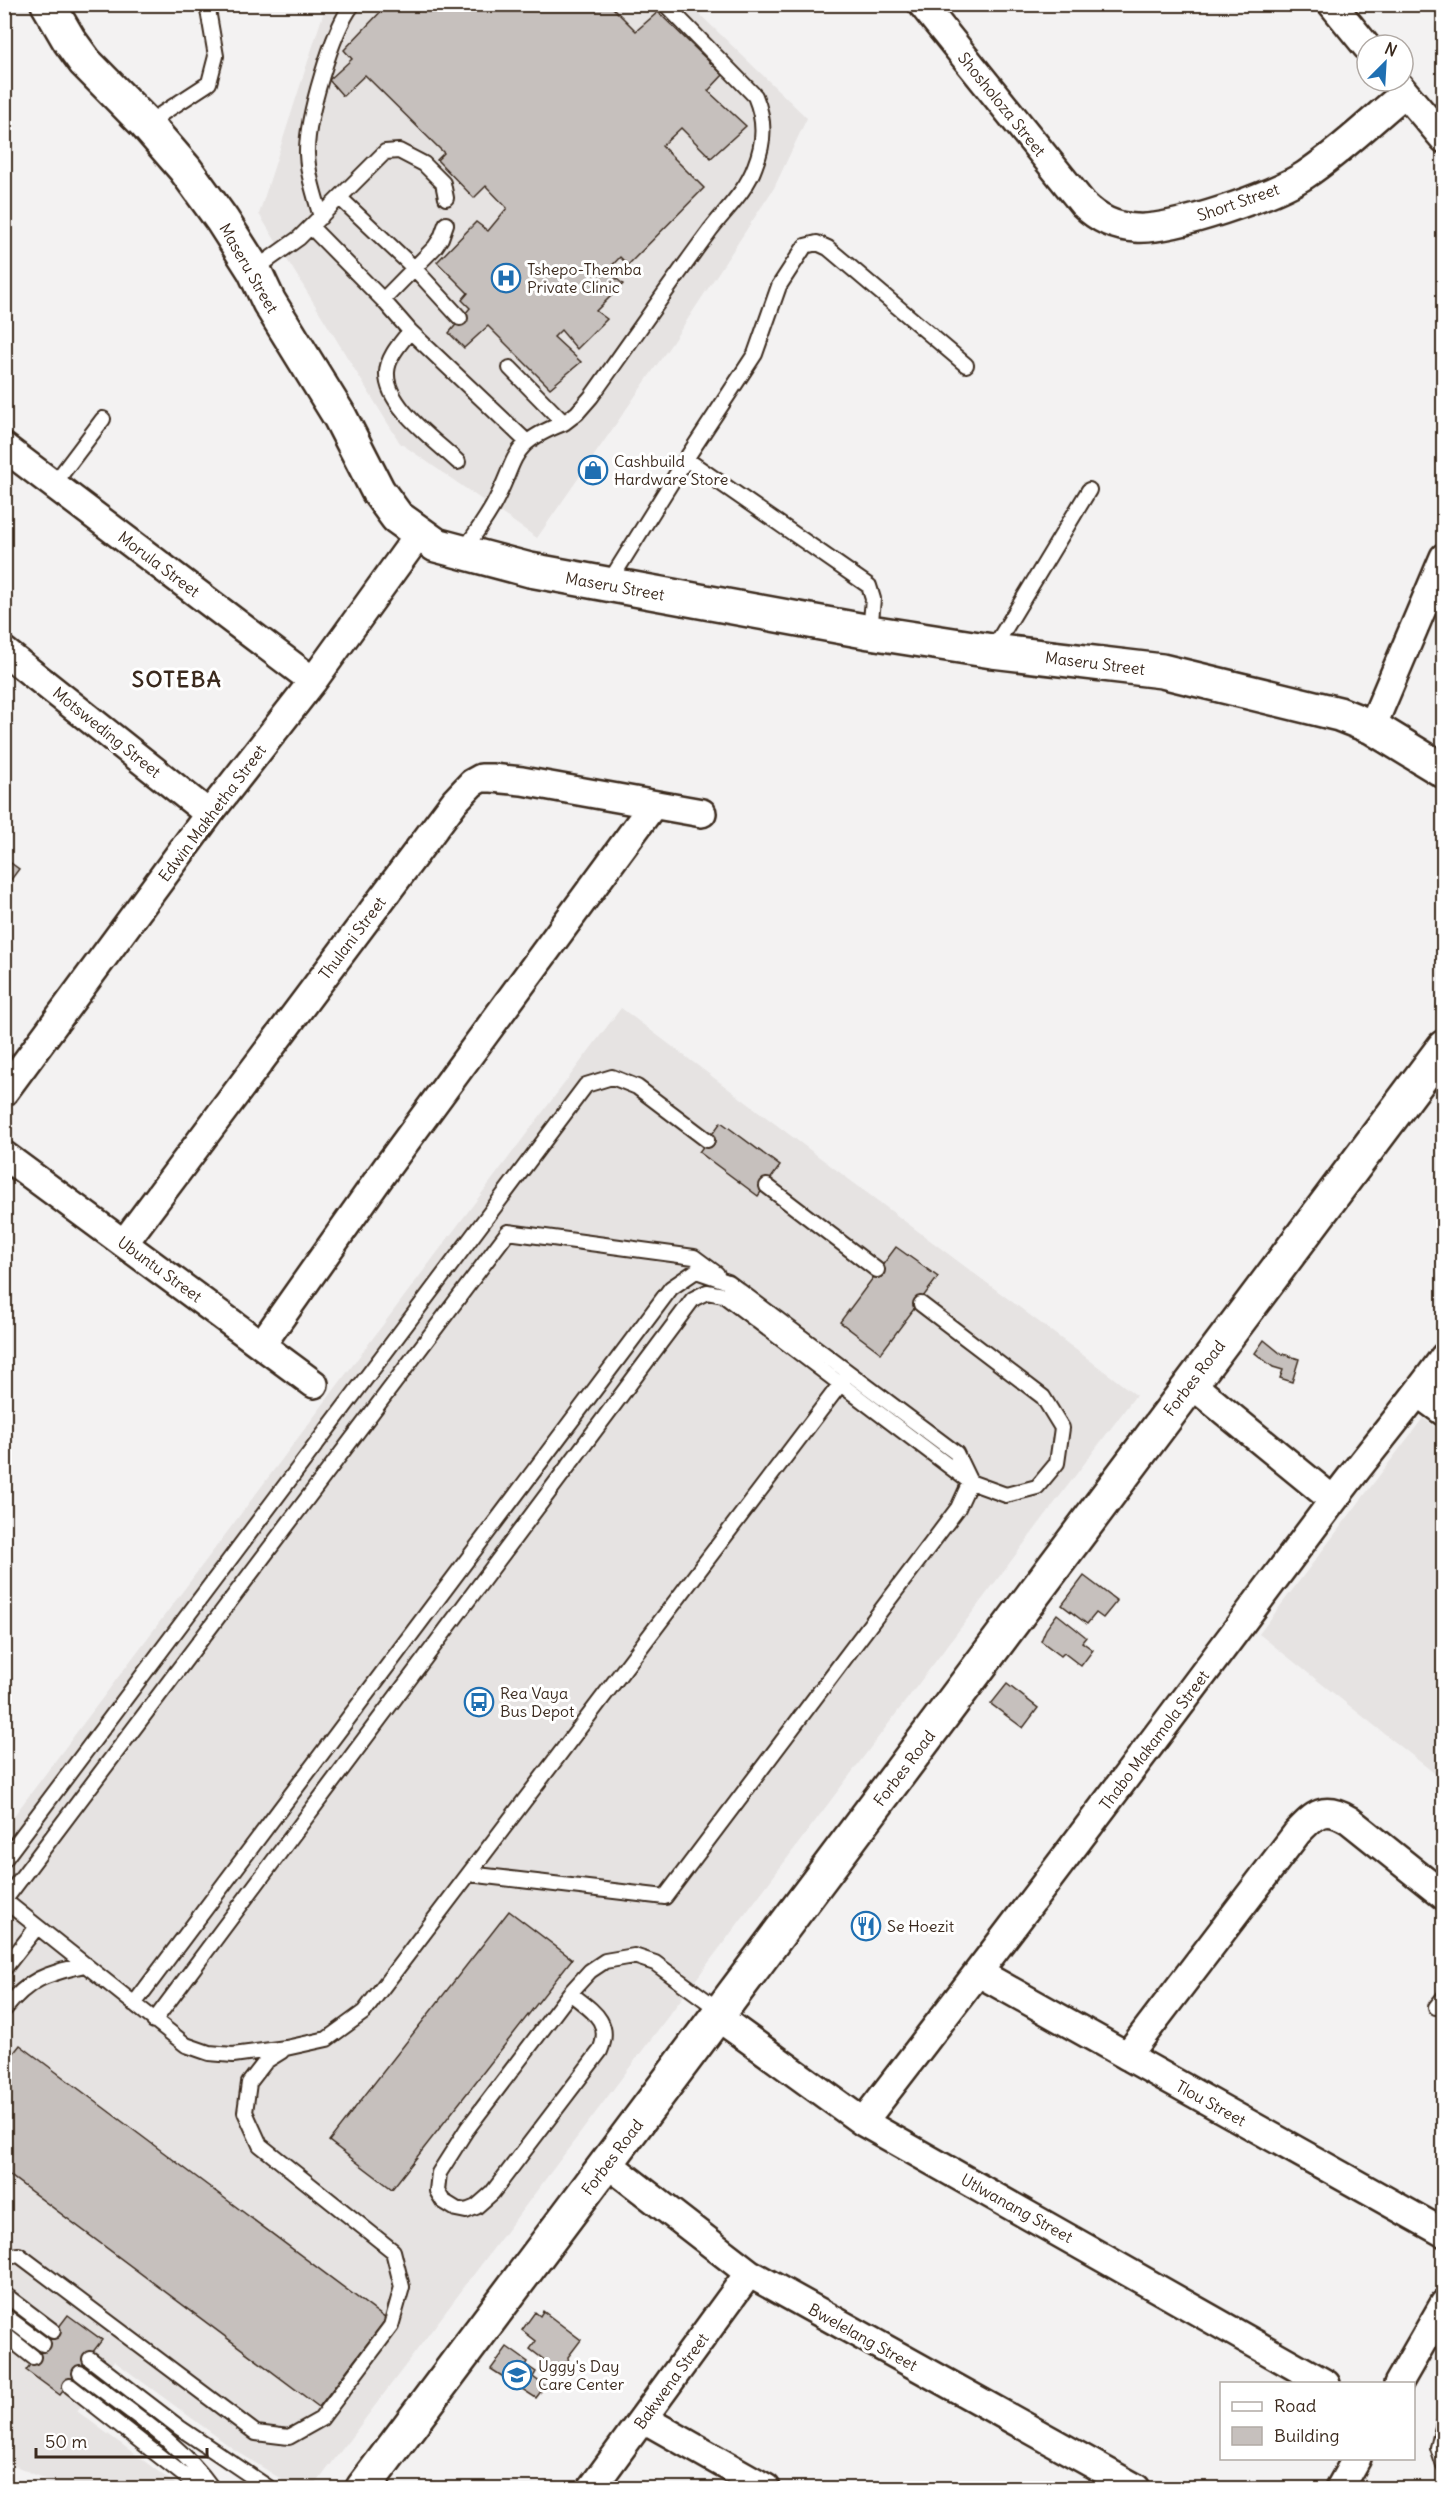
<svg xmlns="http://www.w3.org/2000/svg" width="1448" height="2493" font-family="Delius,sans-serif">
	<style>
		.built { fill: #e6e3e2 }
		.building { fill: #c6c0bd; stroke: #3b2a1e; stroke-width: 1.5 }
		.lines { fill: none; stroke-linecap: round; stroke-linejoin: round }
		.lane-casing { stroke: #3b2a1e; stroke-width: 18 }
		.street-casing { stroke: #3b2a1e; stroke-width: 32 }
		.secondary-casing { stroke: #3b2a1e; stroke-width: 38 }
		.lane { stroke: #fff; stroke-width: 14 }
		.street { stroke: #fff; stroke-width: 27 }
		.secondary { stroke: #fff; stroke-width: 33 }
		.labels { text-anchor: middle; stroke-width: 6; stroke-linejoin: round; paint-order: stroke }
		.street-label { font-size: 16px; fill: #3b2a1e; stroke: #fff }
		.poi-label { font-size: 16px; fill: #3b2a1e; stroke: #fff; text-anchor: start }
		.district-label { font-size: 22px; font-weight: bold; letter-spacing: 1.5px; fill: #3b2a1e; stroke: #fff }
	</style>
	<rect width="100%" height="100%" fill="#f3f2f2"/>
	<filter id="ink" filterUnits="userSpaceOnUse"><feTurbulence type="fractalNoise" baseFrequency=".0167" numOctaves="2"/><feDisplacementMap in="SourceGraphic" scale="12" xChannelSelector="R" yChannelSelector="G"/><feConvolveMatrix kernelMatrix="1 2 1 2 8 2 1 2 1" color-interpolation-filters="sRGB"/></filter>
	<g filter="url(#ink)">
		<!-- built -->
		<path class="built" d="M326,5H690L807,118L774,188L672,343L537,538L400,443L259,214Z
			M621,1008L1136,1395L313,2488H295L235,2450L114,2361L77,2411L175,2484L172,2488H64L5,2461L4,1829Z
			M1423,1418L1443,1433V1780L1259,1634Z"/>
		<!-- building -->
		<path class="building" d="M388,4H609L636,31L658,12L723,75L708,91L746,126L711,158L681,128L662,146L704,188L628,265L620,257L607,271L623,284L596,311L607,319L577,349L561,330L554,337L581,362L550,388L488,326L464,348L449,333L470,308L462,300L468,293L437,262L476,222L488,231L507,208L486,186L474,198L437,160L444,153L365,75L343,96L329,80L352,59L344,50Z
			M4,858L19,869L4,889Z
			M721,1122L780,1166L758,1196L699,1152Z
			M896,1247L938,1277L881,1353L840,1322Z
			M1264,1340L1280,1353L1299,1359L1292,1382L1280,1378L1283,1370L1273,1367L1255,1353Z
			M1084,1576L1117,1601L1103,1618L1096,1613L1087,1624L1062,1605Z
			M1057,1614L1086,1637L1082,1642L1093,1650L1081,1666L1064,1653L1061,1656L1041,1641L1046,1629Z
			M1007,1684L1038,1708L1023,1728L991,1704Z
			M509,1911L572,1959L392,2189L329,2141Z
			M20,2045L386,2319L319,2407L4,2171V2065Z
			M543,2311L581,2340L568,2357L569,2365L566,2362L559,2371L530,2349L536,2341L522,2330L535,2312L540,2316Z
			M68,2315L102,2340L60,2395L26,2370Z
			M507,2347L528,2362L526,2365L536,2372L533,2377L545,2386L536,2398L491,2369Z"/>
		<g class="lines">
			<!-- lane casing -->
			<g class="lane-casing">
				<path id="lane" d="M146,124L209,83L216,56L207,4
					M340,198L414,268L460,318
					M321,217C315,196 308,176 307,154C306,120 332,30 353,4
					M311,227L383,300L410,331L526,441
					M254,270L299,238L385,152L399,151L424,164L443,183L446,198
					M383,300L435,247L441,238L446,224
					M410,331C401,343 388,356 387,372C385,406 435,440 458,462
					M564,423L577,413L591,397C630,343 668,287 708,233C724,211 746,192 755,166C765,141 765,120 755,96L665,4
					M686,459L869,586L873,599L870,632
					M54,484L103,419
					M463,552C473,536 485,521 494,504C519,457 507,445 564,423L510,368
					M608,584L686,459L755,354L779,286L805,246L817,243L828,248L966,365
					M993,649L1089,490
					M767,1186L877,1270
					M4,1860L586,1085L612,1077L637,1087L707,1140
					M4,1900L186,2045L209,2053L233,2055L286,2048L327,2039L364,2012L845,1378
					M4,1901L508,1232L694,1257L717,1274
					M4,1969L37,1927
					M570,1993C591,2010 613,2021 600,2051L492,2193L476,2207L466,2211L456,2209L443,2201L437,2191L439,2173L467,2129L570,1993L590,1971L605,1961L634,1956L655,1963L722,2012
					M134,2004L671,1288L696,1271L728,1282L956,1453L970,1482L958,1508L665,1897L469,1874
					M1436,2007L1444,1997
					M4,2010C29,1978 47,1974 84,1965
					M154,2021L693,1299L707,1292L723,1295L970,1482L1006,1495L1037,1487L1057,1463L1062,1428L1043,1397L921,1304
					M4,2257L19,2255L256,2433L289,2437L321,2419L391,2326L402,2287L393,2251L260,2145L245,2112L249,2083L266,2061L282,2051
					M4,2294L53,2331
					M4,2315L43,2344
					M4,2334L33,2357
					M90,2359L180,2428L269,2488
					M80,2373C125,2409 178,2440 212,2488
					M70,2386L200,2488
					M1444,2423L1438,2448L1444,2466"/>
			</g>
			<!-- street casing -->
			<g class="street-casing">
				<path id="street" d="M922,4L1083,204C1098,219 1114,227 1136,228C1171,231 1275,195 1305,175C1341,151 1372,120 1405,93
					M1332,4L1367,47
					M1395,81L1444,139
					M4,447L313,681
					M4,651L209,814
					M1372,727L1444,557
					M4,1092L209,814L313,681L419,534
					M4,1155L314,1384
					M124,1243L455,801L472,783L481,778H492L522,781L702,813
					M262,1344L387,1167L653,805
					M1190,1383L1333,1500
					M1418,1393L1444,1412
					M979,1973L1444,2233
					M718,2017L863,2122L1326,2384
					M1127,2056L1297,1833C1315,1814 1324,1805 1349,1820L1444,1896
					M863,2122C1020,1919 1173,1715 1326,1510C1364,1458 1406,1410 1444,1357
					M607,2163L749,2273L1136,2488
					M1398,2384L1444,2304
					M644,2419L766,2488
					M592,2488L749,2273
					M1340,2488L1357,2458"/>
			</g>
			<!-- secondary casing -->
			<g class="secondary-casing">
				<path id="secondary" d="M48,4L69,40L85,62L146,124L185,169L222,220L254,270L269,302L340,417L378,491L397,517L436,545L530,570L870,632L992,651L1162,671L1339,714L1372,727L1444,771
					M363,2488L1444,1047"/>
			</g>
			<!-- lane -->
			<use href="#lane" class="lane"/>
			<!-- street -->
			<use href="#street" class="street"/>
			<!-- secondary -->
			<use href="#secondary" class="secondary"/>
		</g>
	</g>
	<!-- icons -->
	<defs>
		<g id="hospital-ring" transform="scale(1.5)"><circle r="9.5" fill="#fff" stroke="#1f6fb2" stroke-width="1.5"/><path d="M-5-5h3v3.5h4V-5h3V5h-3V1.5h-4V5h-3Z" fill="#1f6fb2"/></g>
		<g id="shop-ring" transform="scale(1.5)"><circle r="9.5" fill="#fff" stroke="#1f6fb2" stroke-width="1.5"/><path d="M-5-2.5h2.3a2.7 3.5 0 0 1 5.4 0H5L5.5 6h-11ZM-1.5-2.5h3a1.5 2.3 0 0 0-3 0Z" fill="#1f6fb2"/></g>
		<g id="bus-ring" transform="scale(1.5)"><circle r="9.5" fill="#fff" stroke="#1f6fb2" stroke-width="1.5"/><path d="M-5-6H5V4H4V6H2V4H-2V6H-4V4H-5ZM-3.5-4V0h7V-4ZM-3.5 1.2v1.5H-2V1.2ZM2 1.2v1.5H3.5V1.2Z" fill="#1f6fb2"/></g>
		<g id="restaurant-ring" transform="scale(1.5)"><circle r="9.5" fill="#fff" stroke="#1f6fb2" stroke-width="1.5"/><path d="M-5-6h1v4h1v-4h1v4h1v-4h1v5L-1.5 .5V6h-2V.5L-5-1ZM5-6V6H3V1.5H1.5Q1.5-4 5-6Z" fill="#1f6fb2"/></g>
		<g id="school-ring" transform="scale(1.5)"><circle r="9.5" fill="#fff" stroke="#1f6fb2" stroke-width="1.5"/><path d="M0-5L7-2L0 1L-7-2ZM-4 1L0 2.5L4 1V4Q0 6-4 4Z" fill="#1f6fb2"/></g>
	</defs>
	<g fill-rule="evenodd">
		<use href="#hospital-ring" x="506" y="278"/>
		<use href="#shop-ring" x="593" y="470"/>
		<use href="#bus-ring" x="479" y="1702"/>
		<use href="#restaurant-ring" x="866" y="1926"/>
		<use href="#school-ring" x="517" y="2375"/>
	</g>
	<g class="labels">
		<!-- street labels -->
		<g class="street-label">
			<text transform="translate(1002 104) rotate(51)" y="6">Shosholoza Street</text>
			<text transform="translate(1238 202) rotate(-19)" y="6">Short Street</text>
			<text transform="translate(249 268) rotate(60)" y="6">Maseru Street</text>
			<text transform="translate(159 564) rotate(37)" y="6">Morula Street</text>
			<text transform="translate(615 586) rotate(10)" y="6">Maseru Street</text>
			<text transform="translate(1095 663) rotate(7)" y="6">Maseru Street</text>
			<text transform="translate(107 732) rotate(39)" y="6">Motsweding Street</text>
			<text transform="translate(212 813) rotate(-53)" y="6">Edwin Makhetha Street</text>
			<text transform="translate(352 938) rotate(-53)" y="6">Thulani Street</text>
			<text transform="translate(160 1269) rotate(36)" y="6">Ubuntu Street</text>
			<text transform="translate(1194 1378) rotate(-53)" y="6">Forbes Road</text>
			<text transform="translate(1154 1740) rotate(-53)" y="6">Thabo Makamola Street</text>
			<text transform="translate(904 1768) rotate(-53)" y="6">Forbes Road</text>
			<text transform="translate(1211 2103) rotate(29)" y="6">Tlou Street</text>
			<text transform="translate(612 2157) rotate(-53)" y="6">Forbes Road</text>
			<text transform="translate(1017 2208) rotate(29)" y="6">Utlwanang Street</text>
			<text transform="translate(863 2337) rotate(29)" y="6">Bwelelang Street</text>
			<text transform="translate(671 2381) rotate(-54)" y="6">Bakwena Street</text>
		</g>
		<!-- poi labels -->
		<g class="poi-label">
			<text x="527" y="275">Tshepo-Themba<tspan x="527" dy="18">Private Clinic</tspan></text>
			<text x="614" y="467">Cashbuild<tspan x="614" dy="18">Hardware Store</tspan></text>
			<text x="500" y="1699">Rea Vaya<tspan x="500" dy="18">Bus Depot</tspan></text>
			<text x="887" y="1932">Se Hoezit</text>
			<text x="538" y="2372">Uggy's Day<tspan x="538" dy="18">Care Center</tspan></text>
		</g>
		<!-- district labels -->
		<g class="district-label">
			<text x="177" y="687">SOTEBA</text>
		</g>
	</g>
	<!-- margin -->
	<rect width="1448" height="2493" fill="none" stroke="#fff" stroke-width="24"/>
	<rect x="12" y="12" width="1424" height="2469" fill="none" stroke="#3b2a1e" stroke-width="2" filter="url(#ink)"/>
	<!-- legend -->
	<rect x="1220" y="2382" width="195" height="78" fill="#ffffff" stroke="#b1aaa5" stroke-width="1.5"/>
	<rect x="1232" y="2402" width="30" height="9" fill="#ffffff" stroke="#b1aaa5" stroke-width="1.5"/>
	<text x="1274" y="2412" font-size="18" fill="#3b2a1e">Road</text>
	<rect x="1232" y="2427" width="30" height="18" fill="#c6c0bd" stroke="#b1aaa5" stroke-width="1.5"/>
	<text x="1274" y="2442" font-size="18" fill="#3b2a1e">Building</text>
	<!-- north arrow -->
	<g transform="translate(1385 63) rotate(24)"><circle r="28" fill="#ffffff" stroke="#b1aaa5" stroke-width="1.5"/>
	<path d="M0-4.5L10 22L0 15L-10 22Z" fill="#1f6fb2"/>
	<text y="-9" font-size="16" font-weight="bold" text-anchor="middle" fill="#3b2a1e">N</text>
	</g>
	<!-- scale -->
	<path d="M36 2448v9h171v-9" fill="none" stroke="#3b2a1e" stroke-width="3"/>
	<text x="45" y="2448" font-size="18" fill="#3b2a1e" stroke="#ffffff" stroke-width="4.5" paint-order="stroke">50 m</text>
</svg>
